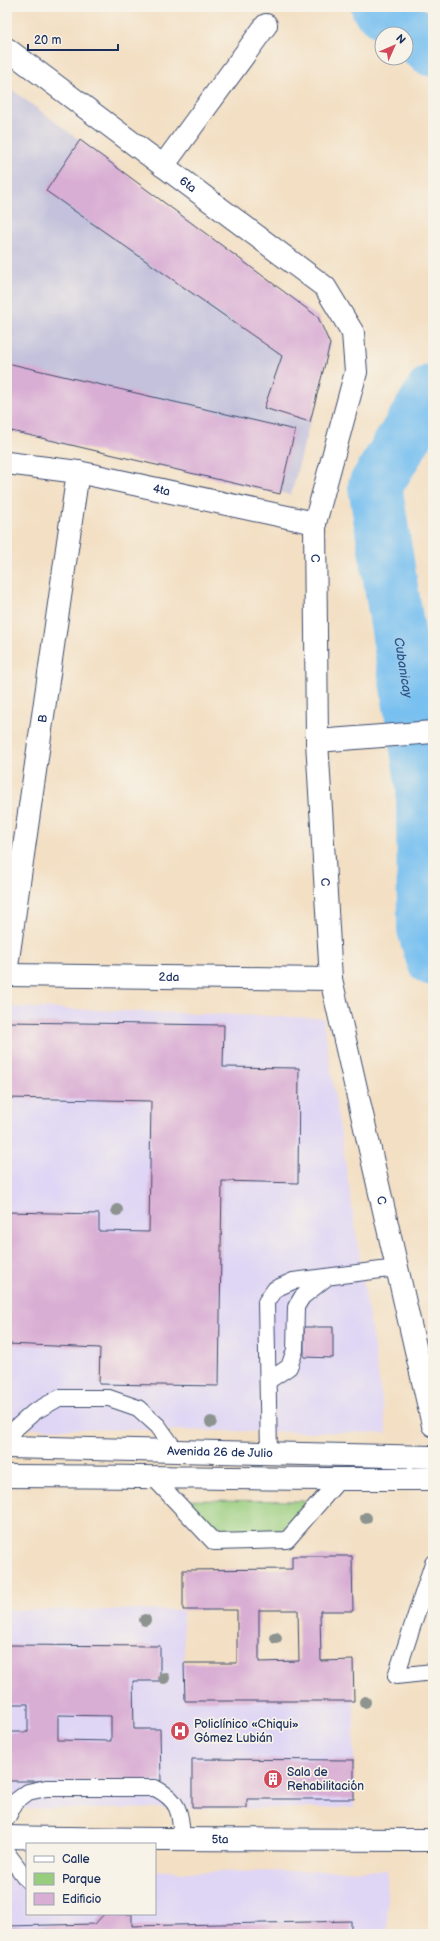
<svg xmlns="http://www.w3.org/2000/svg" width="440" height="1941" font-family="'Balsamiq Sans',sans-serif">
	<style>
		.built { fill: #dfd5f5 }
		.industrial { fill: #c3c1db }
		.green { fill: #99cd7e; stroke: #5a7e6e }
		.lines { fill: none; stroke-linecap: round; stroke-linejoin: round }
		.river { stroke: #78c0f0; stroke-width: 54 }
		.building { fill: #d9aed4; fill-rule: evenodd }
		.service-casing { stroke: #3b496d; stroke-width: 18 }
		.pedestrian-casing { stroke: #3b496d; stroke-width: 24 }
		.minor-casing { stroke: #3b496d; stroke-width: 24 }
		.secondary-casing { stroke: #3b496d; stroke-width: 24 }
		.service { stroke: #fff; stroke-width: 16 }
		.pedestrian { stroke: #fff; stroke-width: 22 }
		.minor { stroke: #fff; stroke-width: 22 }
		.secondary { stroke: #fff; stroke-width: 22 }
		.tree { fill: #8d9490 }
		.labels { text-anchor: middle; stroke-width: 3.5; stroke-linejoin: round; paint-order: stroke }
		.street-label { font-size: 12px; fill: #1b2f5e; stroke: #f7f3e8 }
		.poi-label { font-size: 12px; fill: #1b2f5e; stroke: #f7f3e8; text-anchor: start }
		.water-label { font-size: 13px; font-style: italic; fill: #325382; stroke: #f7f3e8 }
	</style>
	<rect width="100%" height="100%" fill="#f7f3e8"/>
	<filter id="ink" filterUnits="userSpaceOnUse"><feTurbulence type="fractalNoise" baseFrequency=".025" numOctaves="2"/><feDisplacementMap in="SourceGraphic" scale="8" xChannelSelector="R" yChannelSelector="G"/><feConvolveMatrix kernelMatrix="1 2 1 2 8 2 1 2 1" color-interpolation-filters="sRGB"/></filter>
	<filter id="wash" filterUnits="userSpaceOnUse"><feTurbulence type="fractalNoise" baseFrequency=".012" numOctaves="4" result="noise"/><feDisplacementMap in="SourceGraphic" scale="16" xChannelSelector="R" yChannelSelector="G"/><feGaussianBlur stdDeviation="0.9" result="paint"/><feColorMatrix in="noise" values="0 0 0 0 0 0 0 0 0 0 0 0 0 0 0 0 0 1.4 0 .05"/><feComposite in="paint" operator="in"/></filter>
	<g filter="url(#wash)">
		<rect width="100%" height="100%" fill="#f3dfc3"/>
		<!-- built -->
		<path class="built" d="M7,1007L323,1018L387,1433L7,1428Z
			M7,1610H183L185,1701H354V1808L7,1809Z
			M7,1860L27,1861V1914H155V1870L184,1872L387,1870L388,1934H7Z"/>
		<!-- industrial -->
		<path class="industrial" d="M7,86L256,272L330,344L291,495L7,430Z"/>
		<!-- green -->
		<path class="green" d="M190,1500L307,1501L280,1533H219Z"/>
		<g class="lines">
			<!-- river -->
			<g class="river">
				<path d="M378,7L433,50"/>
				<path id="s1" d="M433,391L375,486L423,787L424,929L433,959"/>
			</g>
		</g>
		<g id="blocks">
			<!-- building -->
			<path class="building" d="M80,140L318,317L330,344L310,422L264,408L282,356L46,191Z
				M7,363L295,430L280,494L7,430Z
				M7,1022L224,1025L223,1067L299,1068L298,1183L222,1181L219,1386L99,1384L100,1348L7,1344V1212L99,1214V1231L149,1232L151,1101L7,1098Z
				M304,1327H333V1358L304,1357Z
				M292,1556H352L353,1611H320L321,1661L353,1660L354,1701H185L184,1663H237V1610H183V1570L292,1569ZM259,1610H298L299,1661L259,1662Z
				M7,1645L160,1646V1681H133L134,1729H160L161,1781H7V1732H28V1704H7ZM58,1715L111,1716V1741L58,1740Z
				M192,1759L354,1760V1799H247V1808H192Z
				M104,1914H132V1926L351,1921V1934H7V1926L95,1924Z"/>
		</g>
	</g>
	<g filter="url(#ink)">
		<use href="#blocks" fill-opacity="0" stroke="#3b496d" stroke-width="1"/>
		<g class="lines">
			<!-- service casing -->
			<g class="service-casing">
				<path id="service" d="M268,1381L289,1367L295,1350L296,1307L302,1297L325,1279
					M7,1436L34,1412L59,1398H109L138,1408L158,1426L176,1451
					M269,1453L266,1302L275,1289L293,1281L397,1268
					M152,1476L214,1542L287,1540L339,1480
					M433,1563L396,1676L433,1672
					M7,1818L16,1801L28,1792L46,1788H155C180,1801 180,1812 182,1838
					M7,1853L27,1880"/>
			</g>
			<!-- pedestrian casing -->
			<g class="pedestrian-casing">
				<path id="pedestrian" d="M317,741L433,732"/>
			</g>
			<!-- minor casing -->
			<g class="minor-casing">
				<g id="minor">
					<path id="s2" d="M7,49L325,287L353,333L356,372L315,523L317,741L331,979L433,1425"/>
					<path d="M163,166L266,25"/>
					<path id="s3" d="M7,463L78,472L315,523"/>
					<path id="s4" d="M7,966L78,472"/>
					<path id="s5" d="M7,975L331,979"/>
					<path id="s6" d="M7,1837C149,1840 291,1839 433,1840"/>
				</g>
			</g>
			<!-- secondary casing -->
			<g class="secondary-casing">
				<g id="secondary">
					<path id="s7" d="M7,1447L433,1457"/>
					<path d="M7,1476C149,1476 291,1480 433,1479"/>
				</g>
			</g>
			<!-- service -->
			<use href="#service" class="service"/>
			<!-- pedestrian -->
			<use href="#pedestrian" class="pedestrian"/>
			<!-- minor -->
			<use href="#minor" class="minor"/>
			<!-- secondary -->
			<use href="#secondary" class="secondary"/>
		</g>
		<!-- trees -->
		<g class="tree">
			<circle cx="117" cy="1210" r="6"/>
			<circle cx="211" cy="1422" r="6"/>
			<circle cx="366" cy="1518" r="6"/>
			<circle cx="145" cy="1620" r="6"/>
			<circle cx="276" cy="1638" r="6"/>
			<circle cx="164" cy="1678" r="6"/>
			<circle cx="365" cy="1702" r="6"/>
		</g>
	</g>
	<!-- icons -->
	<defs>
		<g id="hospital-disc" transform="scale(1)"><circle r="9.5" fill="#d1495b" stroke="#f7f3e8"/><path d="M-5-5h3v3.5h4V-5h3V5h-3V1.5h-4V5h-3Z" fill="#fff"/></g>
		<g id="building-disc" transform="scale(1)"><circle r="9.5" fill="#d1495b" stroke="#f7f3e8"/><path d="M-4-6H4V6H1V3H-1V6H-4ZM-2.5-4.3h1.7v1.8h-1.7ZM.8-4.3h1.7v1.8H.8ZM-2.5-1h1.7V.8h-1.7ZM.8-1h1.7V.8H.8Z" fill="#fff"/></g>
	</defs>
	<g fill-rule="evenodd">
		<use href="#hospital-disc" x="180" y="1731"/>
		<use href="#building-disc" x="273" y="1779"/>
	</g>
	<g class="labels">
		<!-- street labels -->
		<g class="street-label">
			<text dy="4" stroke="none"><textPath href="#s2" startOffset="226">6ta</textPath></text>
			<text dy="4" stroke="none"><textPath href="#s3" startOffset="157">4ta</textPath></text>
			<text dy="4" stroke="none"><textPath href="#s2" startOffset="682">C</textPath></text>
			<text dy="4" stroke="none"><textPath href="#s4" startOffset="250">B</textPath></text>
			<text dy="4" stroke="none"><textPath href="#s2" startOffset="1006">C</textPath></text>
			<text dy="4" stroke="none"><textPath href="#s5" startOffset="162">2da</textPath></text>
			<text dy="4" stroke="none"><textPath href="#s2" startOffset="1330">C</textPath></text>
			<text dy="4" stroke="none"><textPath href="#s7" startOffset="213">Avenida 26 de Julio</textPath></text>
			<text dy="4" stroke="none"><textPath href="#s6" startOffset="213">5ta</textPath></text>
		</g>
		<!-- poi labels -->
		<g class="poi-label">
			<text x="194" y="1728">Policlínico «Chiqui»<tspan x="194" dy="14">Gómez Lubián</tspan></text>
			<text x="287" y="1776">Sala de<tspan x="287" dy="14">Rehabilitación</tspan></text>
		</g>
		<!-- water labels -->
		<g class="water-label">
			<text dy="5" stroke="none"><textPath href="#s1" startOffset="295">Cubanicay</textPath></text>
		</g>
	</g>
	<!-- margin -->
	<rect width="440" height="1941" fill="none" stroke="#f7f3e8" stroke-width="24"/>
	<!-- legend -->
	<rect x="26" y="1843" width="130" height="72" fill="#f7f3e8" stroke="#9fa5b1"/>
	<rect x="34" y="1856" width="20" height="6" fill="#ffffff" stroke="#9fa5b1"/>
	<text x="62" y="1863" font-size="12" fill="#1b2f5e">Calle</text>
	<rect x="34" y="1873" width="20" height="12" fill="#99cd7e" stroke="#9fa5b1"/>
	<text x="62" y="1883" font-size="12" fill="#1b2f5e">Parque</text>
	<rect x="34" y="1893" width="20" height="12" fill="#d9aed4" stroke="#9fa5b1"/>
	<text x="62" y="1903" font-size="12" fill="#1b2f5e">Edificio</text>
	<!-- north arrow -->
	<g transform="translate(394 46) rotate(45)"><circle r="19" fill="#f7f3e8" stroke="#9fa5b1"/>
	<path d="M0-3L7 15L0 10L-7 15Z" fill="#d1495b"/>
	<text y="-6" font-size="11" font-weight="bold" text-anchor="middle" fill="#1b2f5e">N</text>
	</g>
	<!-- scale -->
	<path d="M28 44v6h90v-6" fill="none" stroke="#1b2f5e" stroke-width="2"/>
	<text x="34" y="44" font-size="12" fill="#1b2f5e" stroke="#f7f3e8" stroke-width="3" paint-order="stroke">20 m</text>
</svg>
